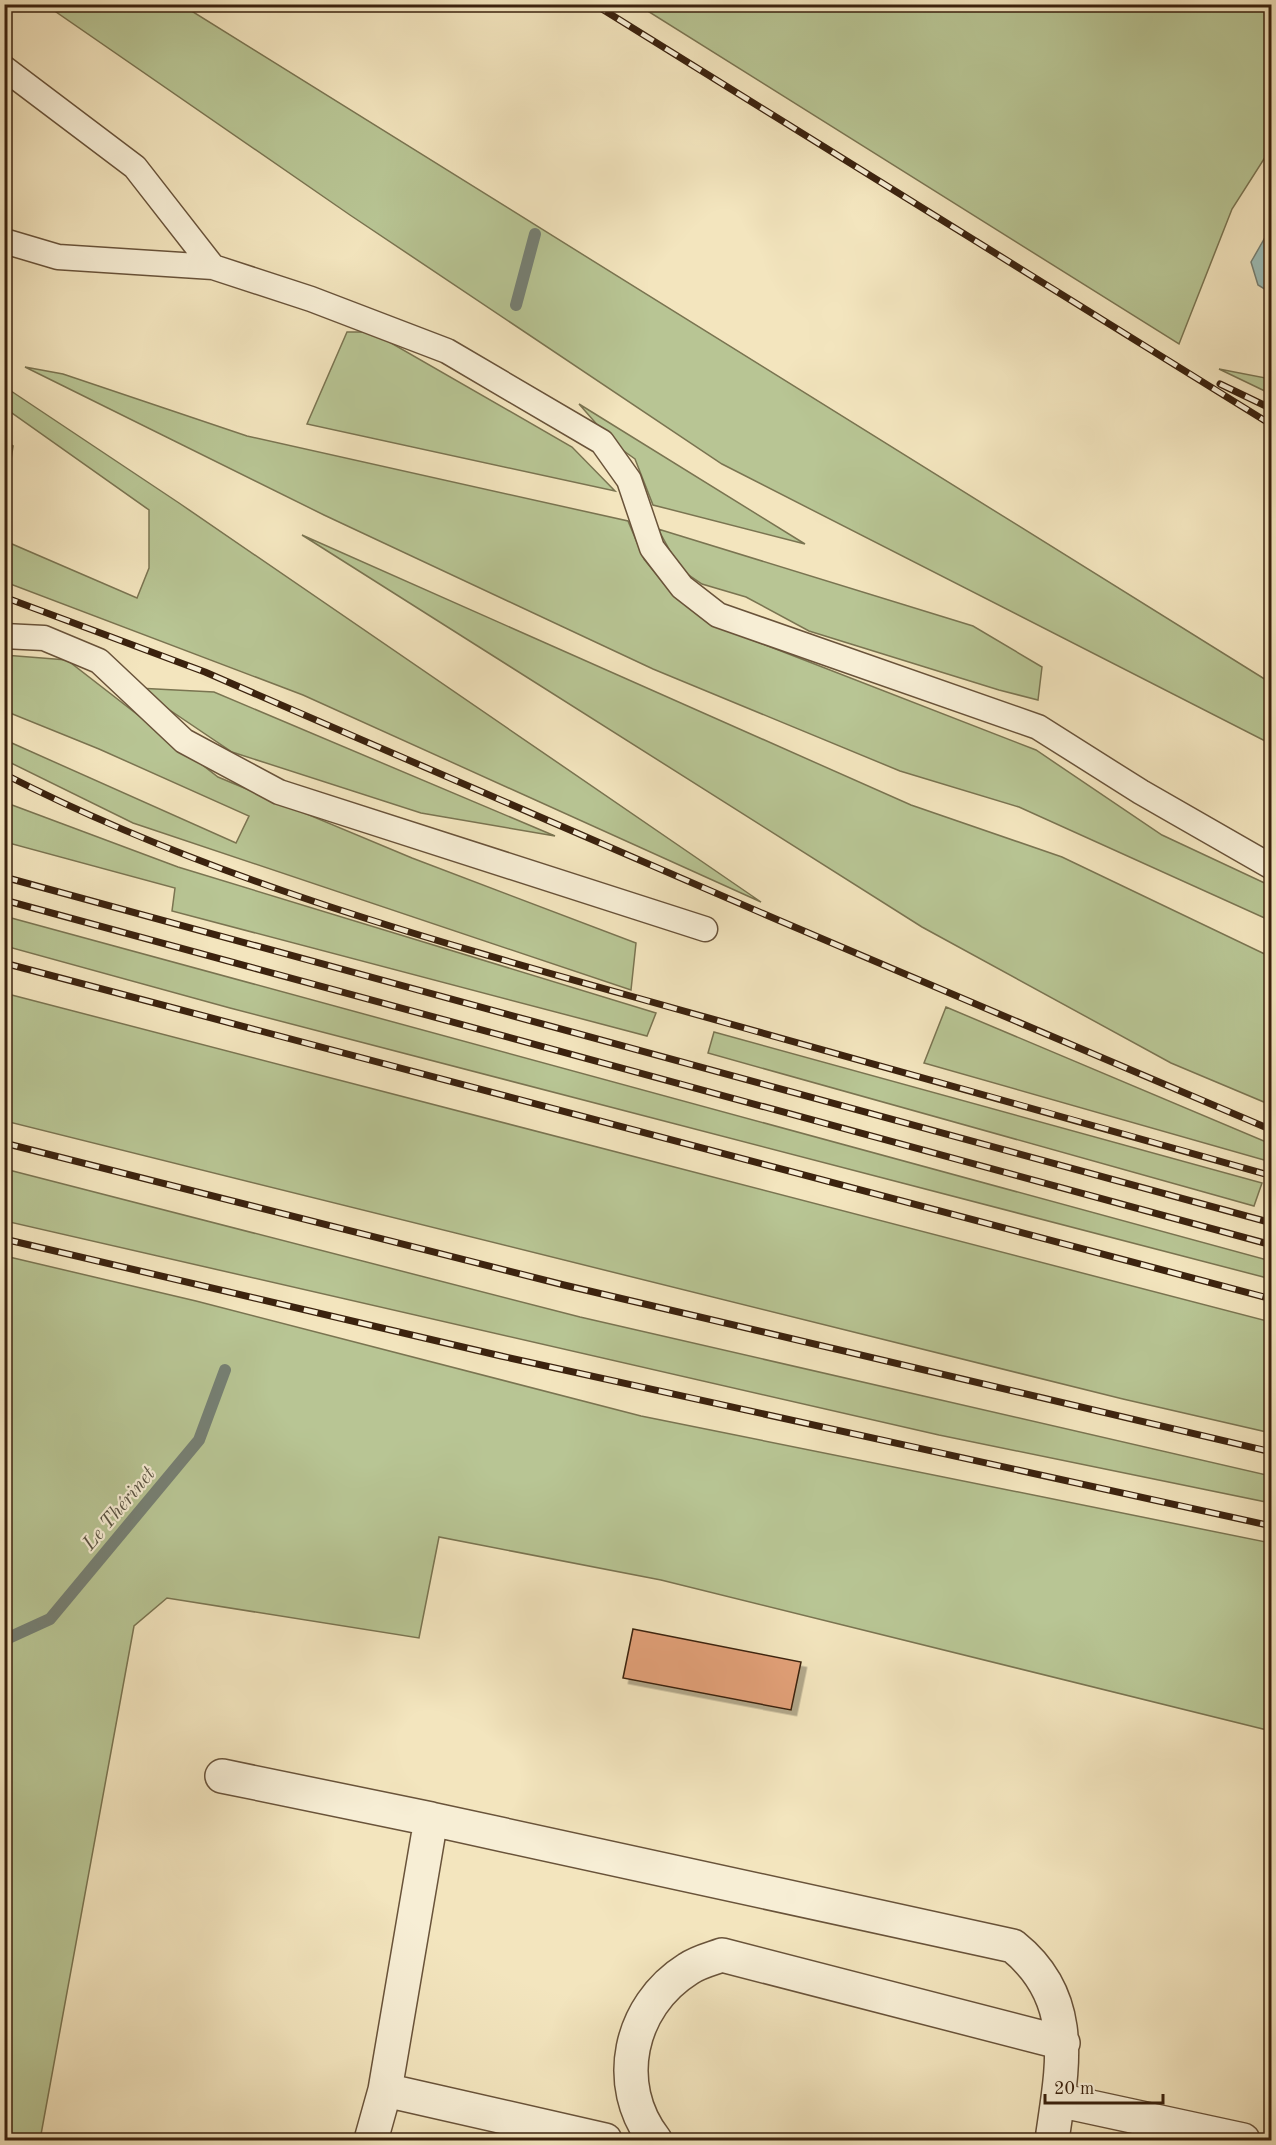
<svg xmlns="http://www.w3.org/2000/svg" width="1276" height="2145" font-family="'Old Standard TT',serif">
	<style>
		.green { fill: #b8c594; stroke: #7a7451; stroke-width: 1.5 }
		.water { fill: #9dbeb8; stroke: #768074; stroke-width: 1.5 }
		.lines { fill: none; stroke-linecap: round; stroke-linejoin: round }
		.stream { stroke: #768074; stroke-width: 12 }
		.building { fill: #e3a179; stroke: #3b220e; stroke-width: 1.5; filter: url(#shadow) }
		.lane-casing { stroke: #69533a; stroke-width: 27 }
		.street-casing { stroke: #69533a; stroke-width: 36 }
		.lane { stroke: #f7eed5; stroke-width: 24 }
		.street { stroke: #f7eed5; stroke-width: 33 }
		.rail-casing { stroke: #3b220e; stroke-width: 7 }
		.rail { stroke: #f7eed5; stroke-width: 4.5; stroke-dasharray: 14; stroke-linecap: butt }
		.labels { text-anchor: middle; stroke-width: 4.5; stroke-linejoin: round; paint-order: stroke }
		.water-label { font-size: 20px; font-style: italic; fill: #585141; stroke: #f7eed5 }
	</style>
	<defs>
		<filter id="shadow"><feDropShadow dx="5.5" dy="5.5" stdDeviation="0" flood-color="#0004"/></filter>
	</defs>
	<rect width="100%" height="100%" fill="#f3e5be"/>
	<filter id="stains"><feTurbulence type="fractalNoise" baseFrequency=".00333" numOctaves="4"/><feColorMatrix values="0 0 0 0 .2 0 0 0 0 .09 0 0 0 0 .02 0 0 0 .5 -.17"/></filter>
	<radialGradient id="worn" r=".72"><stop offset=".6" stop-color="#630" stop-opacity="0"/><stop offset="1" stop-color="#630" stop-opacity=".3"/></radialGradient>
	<!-- green -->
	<path class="green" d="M46,5H182L1271,683V744L722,464L350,215Z
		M638,5H1271V148L1232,209L1179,344Z
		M347,332H372L572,447L615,491L307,424Z
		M25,367L63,374L247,436L628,521L644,559L669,590L727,630L1036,750L1162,835L1271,886V916L1269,920L1019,807L900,771L653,669L324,515Z
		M1219,369L1271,379V394Z
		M5,387L179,503L761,902L303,695L5,582V541L137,598L149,568V510L5,408Z
		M579,404L805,544L653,505L635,459L614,444Z
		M5,441L13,446L5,502Z
		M658,529L973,626L1042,667L1038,700L999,690L809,631L746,597L702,584L680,569Z
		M302,535L911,805L1062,857L1271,957V1105L1171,1063L922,927Z
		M4,655L67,660L218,777L412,858L636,943L631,990L133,823L5,760V740L236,843L249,816L99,749L5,711Z
		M137,688L214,692L555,836L421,813L232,752Z
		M4,802L178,867L656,1013L647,1036L172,911L175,888L5,842Z
		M4,916L1271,1261V1279L230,1008L5,946Z
		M4,993L1271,1322V1433L1123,1399L5,1121Z
		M946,1007L1271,1144V1162L924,1063Z
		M714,1032L1262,1183L1254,1206L708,1053Z
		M5,1169L580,1317L1271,1476V1503L939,1435L5,1221Z
		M5,1256L196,1301L641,1416L1271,1543V1731L661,1580L439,1537L419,1638L167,1598L134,1626L40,2140H5Z"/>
	<!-- water -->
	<path class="water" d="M1271,227V293L1258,285L1251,262Z"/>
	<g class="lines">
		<!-- stream -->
		<path class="stream" d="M516,305L535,234
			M4,1640L50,1619L199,1440L225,1370"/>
	</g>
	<!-- building -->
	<path class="building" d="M633,1629L801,1662L791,1710L623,1678Z"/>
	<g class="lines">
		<!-- lane casing -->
		<g class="lane-casing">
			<path id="lane" d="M4,68L135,167L213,267L311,299L447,351L602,442L629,480L652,548L682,587L718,615L1038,727L1141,792L1272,867
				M4,241L58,257L213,267
				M4,636L44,638L99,661L184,741L279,792L705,929"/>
		</g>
		<!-- street casing -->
		<g class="street-casing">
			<path id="street" d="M222,1776L431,1819
				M385,2090L605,2140
				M1058,2100L1243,2140
				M371,2140L385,2090L431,1819L1013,1946C1079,1999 1062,2068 1052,2140
				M655,2140C612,2085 629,2006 688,1969C698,1962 711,1959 722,1955L1063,2043"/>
		</g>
		<!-- lane -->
		<use href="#lane" class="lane"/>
		<!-- street -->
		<use href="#street" class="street"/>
		<!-- rail casing -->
		<g class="rail-casing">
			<path id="rail" d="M594,4L1272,425
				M1220,384L1272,409
				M4,597L205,672L778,920L1272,1130
				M4,774C203,876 420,937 634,997C846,1057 1059,1115 1272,1176
				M4,877L1272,1223
				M4,900L1272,1245
				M4,963L1272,1299
				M4,1143L564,1285L1272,1452
				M4,1239L501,1356L1272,1526"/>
		</g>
		<!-- rail -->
		<use href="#rail" class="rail"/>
	</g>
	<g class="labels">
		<!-- water labels -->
		<g class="water-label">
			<text transform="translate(118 1508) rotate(-50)" y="7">Le Thérinet</text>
		</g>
	</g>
	<!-- margin -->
	<rect width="1276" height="2145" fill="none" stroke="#f3e5be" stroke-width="24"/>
	<rect x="6" y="6" width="1264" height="2133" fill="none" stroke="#3b220e" stroke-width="3"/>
	<rect x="12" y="12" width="1252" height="2121" fill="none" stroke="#3b220e" stroke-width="1.5"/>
	<!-- scale -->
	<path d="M1045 2094v9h118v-9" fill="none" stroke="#3b220e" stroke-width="3"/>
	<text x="1054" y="2094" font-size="18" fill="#3b220e" stroke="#f7eed5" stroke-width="4.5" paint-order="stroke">20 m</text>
	<rect width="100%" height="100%" filter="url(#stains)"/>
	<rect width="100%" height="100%" fill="url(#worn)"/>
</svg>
